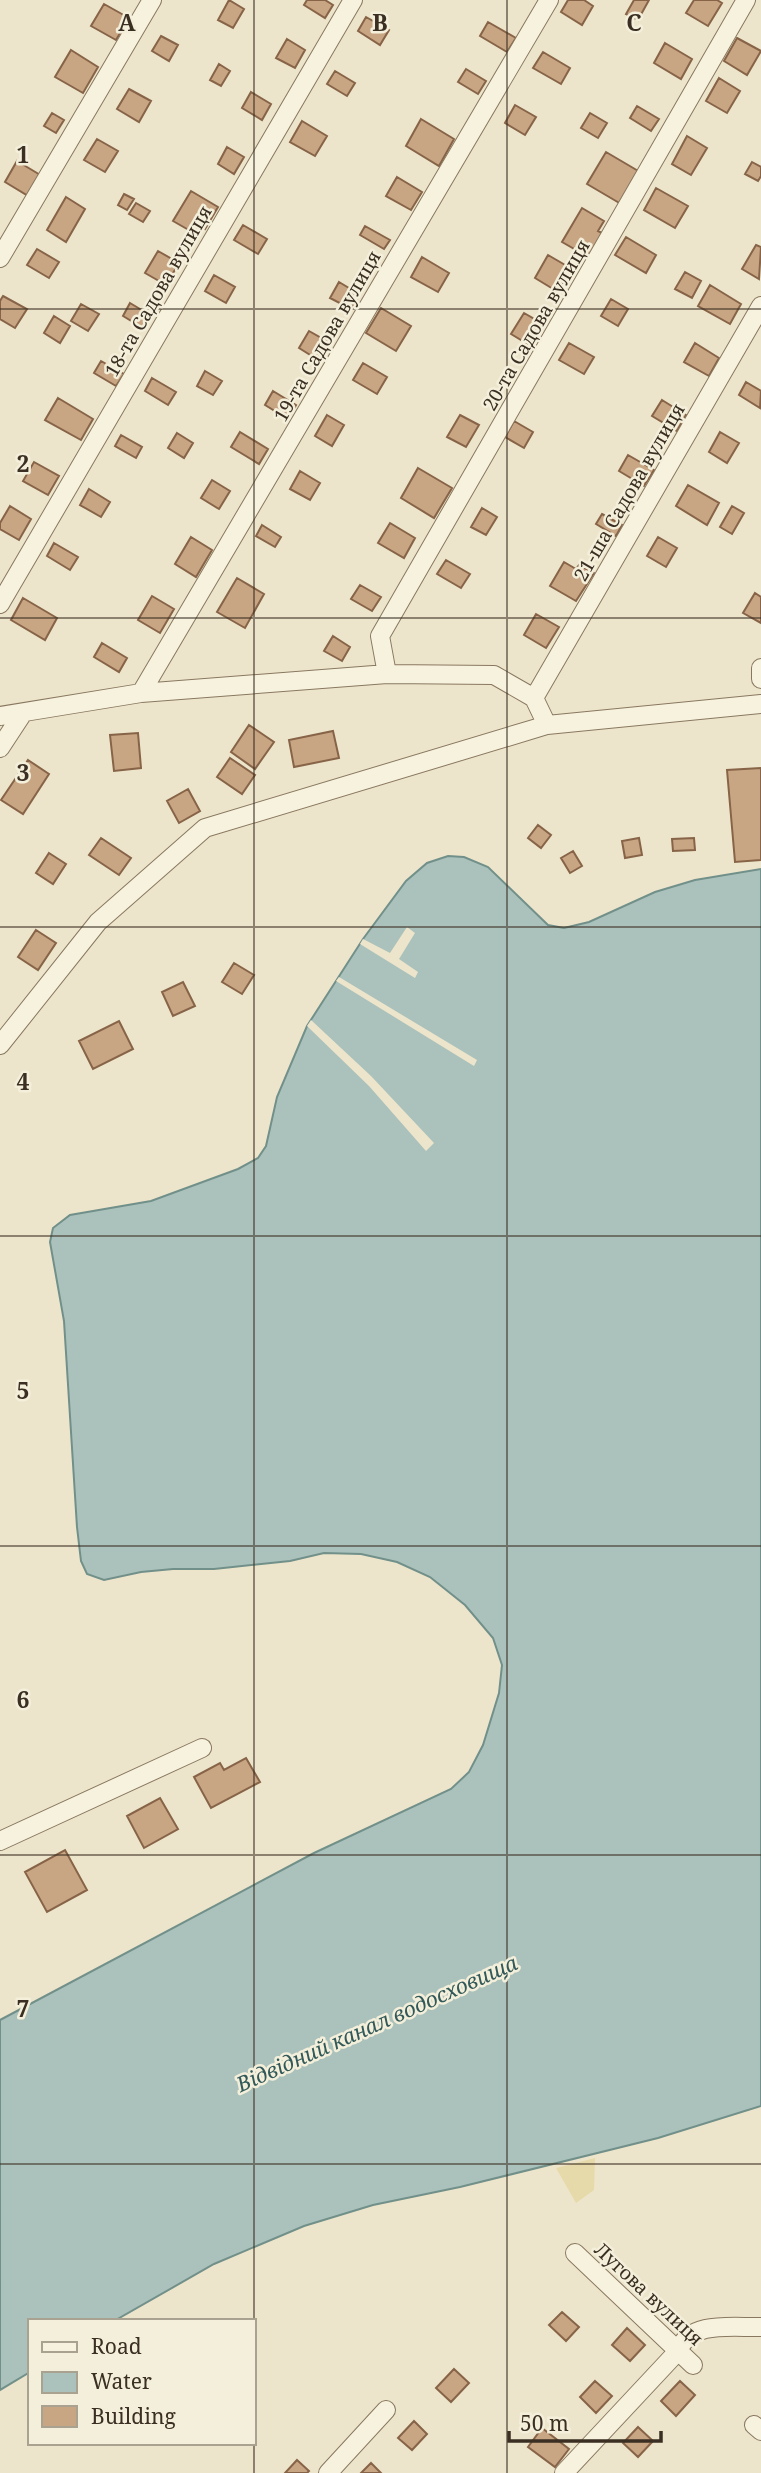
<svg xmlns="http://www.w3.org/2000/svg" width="761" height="2473" font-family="'Noto Serif',serif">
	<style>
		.sand { fill: #e6daaa }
		.water { fill: #abc2bc; stroke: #72908a; stroke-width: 2 }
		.pier { fill: #ede5cb }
		.building { fill: #c8a583; stroke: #876447; stroke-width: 2 }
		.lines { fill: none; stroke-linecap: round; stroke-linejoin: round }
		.street-casing { stroke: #897860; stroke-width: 20 }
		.street { stroke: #f7f2de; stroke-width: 18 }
		.grid { fill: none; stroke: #3a2f22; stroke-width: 2; stroke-opacity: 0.55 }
		.labels { text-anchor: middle; stroke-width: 5; stroke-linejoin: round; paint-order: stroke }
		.street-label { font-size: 19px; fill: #3a2f22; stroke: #f4efda }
		.water-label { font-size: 21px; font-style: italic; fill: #325959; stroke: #f4efda }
		.grid-label { font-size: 23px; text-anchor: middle; font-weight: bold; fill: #3a2f22; stroke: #f4efda; stroke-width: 5; stroke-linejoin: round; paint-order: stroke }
	</style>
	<rect width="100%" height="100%" fill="#ede5cb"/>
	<!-- sand -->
	<path class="sand" d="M595,2158L594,2190L576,2203L556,2168Z"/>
	<!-- water -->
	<path class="water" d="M448,856L464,857L488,867L548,925L564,928L589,922L655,892L695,880L761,869V2106L658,2138L460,2187L373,2205L304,2226L214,2264L114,2321H30V2372L0,2390V2020L314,1853L451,1789L469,1772L483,1745L499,1693L502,1665L493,1638L465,1605L430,1577L397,1562L361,1554L324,1553L290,1561L214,1569H173L141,1572L104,1580L87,1574L81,1561L77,1527L64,1321L50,1242L53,1228L70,1215L151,1201L238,1169L258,1158L266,1146L277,1097L307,1026L363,939L406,881L427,863Z"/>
	<!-- pier -->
	<path class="pier" d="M407,927L415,933L399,959L418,972L415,978L360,944L363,939L390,953Z
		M339,977L477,1060L474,1066L336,981Z
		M311,1020L371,1076L434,1143L426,1151L369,1086L307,1026Z"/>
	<!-- building -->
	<path class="building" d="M229,0L244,9L233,28L218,20Z
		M307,0H325L333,5L325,18L304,5Z
		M568,0H584L593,6L582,25L561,12Z
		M634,0H649L638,20L626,14Z
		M694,0H717L722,3L708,26L686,13Z
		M104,4L129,18L116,40L91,26Z
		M366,17L389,30L380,45L358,31Z
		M488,22L516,38L507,52L480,36Z
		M161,36L178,45L169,61L152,51Z
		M737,38L761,51L747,75L724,61Z
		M287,39L305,50L295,68L276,58Z
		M665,43L692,59L681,79L654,63Z
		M71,50L98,67L83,93L55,77Z
		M543,52L570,68L561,84L533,68Z
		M219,64L230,71L221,86L210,80Z
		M466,69L486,81L478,94L458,82Z
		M335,71L355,83L347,96L327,84Z
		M719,78L740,91L727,113L706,101Z
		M129,89L151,101L139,122L117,109Z
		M251,92L271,104L262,120L242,108Z
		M515,105L536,117L525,135L505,123Z
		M637,106L659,119L651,131L630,118Z
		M52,113L64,120L56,133L44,126Z
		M590,113L607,123L598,138L581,128Z
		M421,119L454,139L439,166L406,146Z
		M302,121L327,136L315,156L290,142Z
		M687,136L707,148L691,175L672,164Z
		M97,139L118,151L105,172L84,160Z
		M227,147L244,157L234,174L218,164Z
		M606,152L640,172L621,204L587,184Z
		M17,161L42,176L30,197L5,182Z
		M752,162L761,167V176L758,181L745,174Z
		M397,177L422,192L411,210L386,196Z
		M656,188L688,206L675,228L644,210Z
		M191,191L218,207L205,229L199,225L194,233L173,221Z
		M124,194L134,199L127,210L118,205Z
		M66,197L85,209L66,242L47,230Z
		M136,203L150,211L143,222L129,214Z
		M582,208L604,221L598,231L604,234L590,258L562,242Z
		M243,225L267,239L258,254L234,240Z
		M365,226L390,240L384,249L360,235Z
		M626,237L656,255L646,273L615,255Z
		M756,245L761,247L759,279L742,269Z
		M37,249L59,262L49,278L27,265Z
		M158,251L179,263L166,285L145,273Z
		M548,255L572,269L558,292L535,278Z
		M422,257L449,273L438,292L411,277Z
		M685,272L701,281L692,298L675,289Z
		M214,275L235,287L226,303L205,291Z
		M339,282L359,294L351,309L330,298Z
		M710,285L741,304L730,324L698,306Z
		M3,296L27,309L15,328L0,319V301Z
		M611,299L628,309L618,326L601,316Z
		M130,303L150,315L143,328L123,316Z
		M81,304L99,314L88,331L71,321Z
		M381,308L411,326L396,351L366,333Z
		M524,313L543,324L531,346L511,334Z
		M54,316L70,326L60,343L44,333Z
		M309,331L330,343L320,361L299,348Z
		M569,343L594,357L584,374L559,360Z
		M695,343L719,358L709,376L684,362Z
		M101,361L124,374L116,386L94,373Z
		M363,363L387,377L377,394L353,380Z
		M205,371L222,381L213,395L197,386Z
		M152,378L176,392L168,405L145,391Z
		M746,382L761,391L760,408L739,395Z
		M273,391L296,405L288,419L265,405Z
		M58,398L93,419L81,440L45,420Z
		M662,400L686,415L677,431L652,416Z
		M327,415L344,425L332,446L315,436Z
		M460,415L479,425L466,447L447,437Z
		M514,421L533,432L524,448L505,437Z
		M240,432L268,449L259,464L231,447Z
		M720,432L739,443L727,463L709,452Z
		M177,433L193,443L184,458L168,448Z
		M121,435L142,447L136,458L115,446Z
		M628,455L654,470L644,486L619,471Z
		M34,462L59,476L48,495L23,481Z
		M418,468L452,488L434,518L401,498Z
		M300,471L320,483L310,500L290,489Z
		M212,480L230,491L219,509L201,498Z
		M688,485L719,503L707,525L676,506Z
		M89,489L110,502L101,517L80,505Z
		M10,506L31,519L19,540L0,529V523Z
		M732,506L744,513L732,534L720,527Z
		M482,508L497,517L486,535L471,527Z
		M602,514L622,525L616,536L596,524Z
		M390,523L415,538L404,558L378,543Z
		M262,525L281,537L275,547L256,536Z
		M191,537L212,550L196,577L175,564Z
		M658,537L677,548L666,567L647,556Z
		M54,543L78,557L70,570L47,556Z
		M446,560L470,574L461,588L437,574Z
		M564,562L576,569L579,565L594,573L576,601L550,586Z
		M237,578L264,594L245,628L217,612Z
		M360,585L381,597L372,611L351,599Z
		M755,593L761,597V623L743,613Z
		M152,596L174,609L160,633L138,620Z
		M23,598L57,618L45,640L11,620Z
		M536,614L559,627L546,648L524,635Z
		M333,636L350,647L342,661L324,651Z
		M102,643L127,658L119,672L94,657Z
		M249,725L274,742L255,769L231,752Z
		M333,731L339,758L294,767L289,740Z
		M138,733L141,768L114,771L110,735Z
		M230,758L255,775L242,794L217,777Z
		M28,760L49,774L23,814L1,800Z
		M761,768V860L735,862L727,770Z
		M188,789L200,811L179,823L167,801Z
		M538,825L551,835L541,848L528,838Z
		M101,838L131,858L119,875L89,855Z
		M639,838L642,855L625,858L622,841Z
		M694,838L695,850L673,851L672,839Z
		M573,851L582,866L570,873L561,858Z
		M49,853L66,864L53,884L36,873Z
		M36,930L56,943L38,970L18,957Z
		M234,963L254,975L242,994L222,982Z
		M183,982L195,1006L173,1016L162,992Z
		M119,1021L133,1049L93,1069L79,1041Z
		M246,1758L260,1782L211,1808L194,1777L220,1763L224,1770Z
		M160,1798L178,1829L144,1848L127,1816Z
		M65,1850L87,1890L47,1912L25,1872Z
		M562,2312L579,2327L566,2341L549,2325Z
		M627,2328L645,2345L630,2361L612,2345Z
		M454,2369L469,2383L451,2402L436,2388Z
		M595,2381L612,2396L596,2413L580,2397Z
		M680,2381L695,2395L676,2416L661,2401Z
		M414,2421L427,2434L412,2450L398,2438Z
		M638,2427L653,2441L638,2457L623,2443Z
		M542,2428L569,2449L555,2467L528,2447Z
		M297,2460L309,2471L307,2473H285Z
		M371,2463L381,2473H361Z"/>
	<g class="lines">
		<!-- street casing -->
		<g class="street-casing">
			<path id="street" d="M0,258L152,0
				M0,604L353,0
				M761,668V679
				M387,674L380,636L746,0
				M141,693L549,0
				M534,698L761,306
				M0,716L141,693L387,674L494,675L534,698L547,725
				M0,748L23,713
				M0,1045L98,922L205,828L547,725L761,704
				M0,1841L202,1748
				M575,2253L693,2365
				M754,2425L761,2431
				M328,2473L386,2410
				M564,2473L679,2350C690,2320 734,2328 761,2327"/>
		</g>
		<!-- street -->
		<use href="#street" class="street"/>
	</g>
	<!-- grid -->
	<path class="grid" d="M254,0V2321M507,0V2473M0,309H761M0,618H761M0,927H761M0,1236H761M0,1546H761M0,1855H761M0,2164H761M254,2443V2473"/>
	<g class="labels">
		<!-- street labels -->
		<g class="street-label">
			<text transform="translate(158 291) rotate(-60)" y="7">18-та Садова вулиця</text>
			<text transform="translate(536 325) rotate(-60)" y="7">20-та Садова вулиця</text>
			<text transform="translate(327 336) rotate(-60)" y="7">19-та Садова вулиця</text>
			<text transform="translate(629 492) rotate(-60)" y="7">21-ша Садова вулиця</text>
			<text transform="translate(649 2294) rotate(43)" y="7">Лугова вулиця</text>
		</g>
		<!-- water labels -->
		<g class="water-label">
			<text transform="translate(377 2024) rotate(-24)" y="7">Відвідний канал водосховища</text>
		</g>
	</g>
	<g class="grid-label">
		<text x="127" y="31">A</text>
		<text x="380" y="31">B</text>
		<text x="634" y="31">C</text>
		<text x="23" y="163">1</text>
		<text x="23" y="472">2</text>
		<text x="23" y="781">3</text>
		<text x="23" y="1090">4</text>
		<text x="23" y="1399">5</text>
		<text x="23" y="1708">6</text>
		<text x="23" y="2017">7</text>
	</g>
	<!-- legend -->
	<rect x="28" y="2319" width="228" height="126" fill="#f4efda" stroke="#aaa290" stroke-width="2"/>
	<rect x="42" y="2342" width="35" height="10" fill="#f7f2de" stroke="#aaa290" stroke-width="2"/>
	<text x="91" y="2354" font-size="21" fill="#3a2f22">Road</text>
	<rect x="42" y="2372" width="35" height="21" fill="#abc2bc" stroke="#aaa290" stroke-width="2"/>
	<text x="91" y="2389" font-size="21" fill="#3a2f22">Water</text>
	<rect x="42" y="2406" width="35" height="21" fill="#c8a583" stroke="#aaa290" stroke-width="2"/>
	<text x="91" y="2424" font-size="21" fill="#3a2f22">Building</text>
	<!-- scale -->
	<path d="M509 2431v10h152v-10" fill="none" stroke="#3a2f22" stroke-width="3.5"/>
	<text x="520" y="2431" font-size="21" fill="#3a2f22" stroke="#f4efda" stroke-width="5" paint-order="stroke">50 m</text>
</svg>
